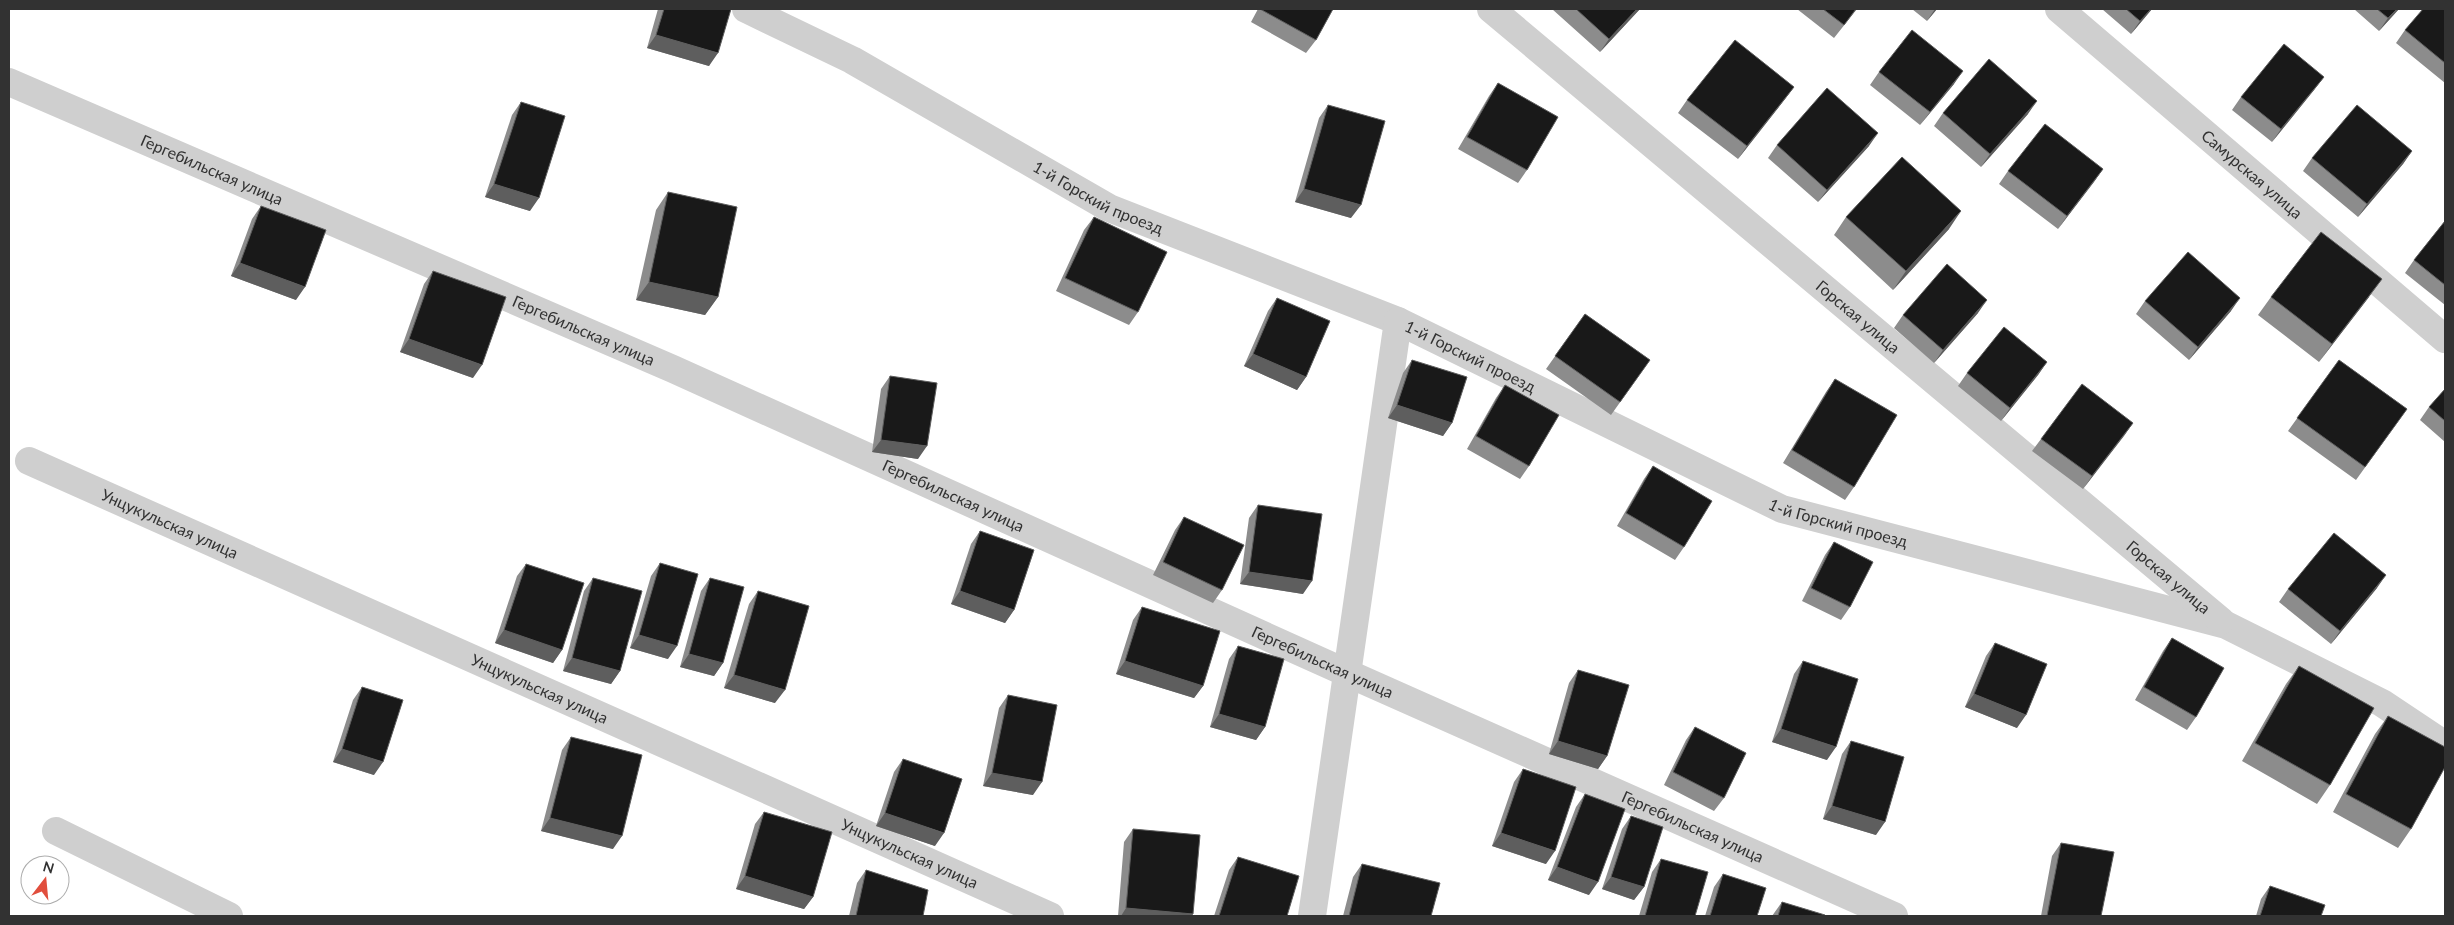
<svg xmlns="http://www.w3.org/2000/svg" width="2454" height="925" font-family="Lato,sans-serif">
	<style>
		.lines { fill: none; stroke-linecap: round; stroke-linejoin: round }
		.street { stroke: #cfcfcf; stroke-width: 28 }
		.wall { fill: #8c8c8c }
		.shaded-wall { fill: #5e5e5e }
		.building { fill: #191919; stroke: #5e5e5e }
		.labels { text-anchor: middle; stroke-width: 5; stroke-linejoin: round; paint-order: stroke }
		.street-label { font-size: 16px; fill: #323232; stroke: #fff }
	</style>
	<rect width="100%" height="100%" fill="#fff"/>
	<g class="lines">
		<!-- street -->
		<g class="street">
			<path id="s1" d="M746,9L852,60L1109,208L1398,321L1782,509L2226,625L2382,703L2445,745"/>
			<path id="s2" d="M1491,9L2221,621"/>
			<path id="s3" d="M2059,9L2445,339"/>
			<path id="s4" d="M9,82L673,369L1347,673L1894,916"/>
			<path id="s5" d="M29,461L1050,916"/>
			<path d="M56,831L229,916"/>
			<path d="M1312,916L1398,321"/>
		</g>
	</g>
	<!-- wall -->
	<path class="wall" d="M658,9H731L709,66L647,48Z
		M1258,9H1333L1316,40L1306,53L1251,22Z
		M1552,9H1640L1600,52Z
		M1797,9H1857L1834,38Z
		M1912,9H1937L1927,21Z
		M2102,9H2152L2131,34Z
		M2354,9H2399L2379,31Z
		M2445,9V83L2396,43L2405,30Z
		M1879,72L1954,84L1920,125L1870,85Z
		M2324,77L2314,90L2272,142L2232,110L2241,97Z
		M1498,83L1527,170L1518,183L1458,149L1489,96Z
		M1794,87L1785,99L1738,159L1678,113L1687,100Z
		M521,102L530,211L485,197L512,115Z
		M1328,105L1351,218L1295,202L1319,118Z
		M1943,113L2028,114L1981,167L1934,126Z
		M1777,145L1869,146L1818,202L1768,158Z
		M2412,151L2403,164L2358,217L2303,171L2312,158Z
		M2103,169L2058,229L1999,184L2008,171Z
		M668,192L718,297L705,315L636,300L656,210Z
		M261,206L296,300L231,276L252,219Z
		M1094,217L1138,312L1129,325L1056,291L1084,230Z
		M1846,217L1949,229L1893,290L1834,235Z
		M2445,221V305L2405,273L2414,260Z
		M433,271L473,378L400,352L424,284Z
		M2271,297H2369L2319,362L2258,315Z
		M1277,298L1306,377L1297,390L1244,366L1268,311Z
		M2145,301L2231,311L2189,360L2136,314Z
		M1978,313L1934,363L1894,328L1903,315Z
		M1585,314L1650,360L1611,415L1546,369Z
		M1412,360L1452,423L1443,436L1388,418L1403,373Z
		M2339,360L2407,409L2356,480L2288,431Z
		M2047,362L2038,375L2001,421L1958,386L1967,373Z
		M890,376L918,459L872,452L881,389Z
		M1835,379L1854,487L1845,500L1783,463L1826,392Z
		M1505,385L1529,466L1520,479L1467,449L1496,398Z
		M2445,389V442L2420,420L2429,407Z
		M2133,423L2083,489L2032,451L2041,439Z
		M1653,466L1684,547L1675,560L1617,526L1644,479Z
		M1258,505L1303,594L1240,584L1249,518Z
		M1184,517L1222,590L1213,603L1153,575L1175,530Z
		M980,531L1014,610L1005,623L951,604L971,544Z
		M1834,542L1850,607L1841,620L1802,601L1825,555Z
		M660,563L668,659L630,648L651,576Z
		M526,564L562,650L553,663L495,643L517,576Z
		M593,578L620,671L611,684L563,671L584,591Z
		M710,578L723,663L714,676L680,667L701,591Z
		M2377,588L2331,644L2279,602L2288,589Z
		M758,591L775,703L724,688L749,604Z
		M1142,607L1203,686L1194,698L1116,674L1133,620Z
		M2172,638L2196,717L2187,730L2135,700L2163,651Z
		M1995,643L2017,728L1965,707L1986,656Z
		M1238,646L1265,727L1256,740L1210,727L1229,659Z
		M1803,661L1827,760L1772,742L1794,674Z
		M2299,666L2330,785L2317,804L2242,761L2286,684Z
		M1578,670L1607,756L1598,769L1549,754L1569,683Z
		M362,687L374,775L333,762L353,700Z
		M1008,695L1033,795L983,786L999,708Z
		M2388,716L2411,829L2398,848L2333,812L2375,734Z
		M1695,727L1724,798L1714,811L1664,785L1686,740Z
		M571,737L613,849L541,831L562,750Z
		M1851,741L1876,835L1823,819L1842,754Z
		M903,759L935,846L876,826L894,772Z
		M1523,769L1546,864L1492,846L1514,782Z
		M1585,794L1589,895L1548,880L1576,807Z
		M764,812L813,897L804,909L736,889L755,824Z
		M1631,816L1644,887L1634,900L1602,889L1622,829Z
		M1133,829L1192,916H1118L1124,842Z
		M2061,843L2101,916H2041L2052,856Z
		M1238,857L1287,916H1214L1229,870Z
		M1661,859L1695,916H1639L1652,872Z
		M1362,864L1431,916H1343L1353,877Z
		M866,870L923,916H849L857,883Z
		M1723,874L1757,916H1705L1714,887Z
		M2270,886L2321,916H2256L2261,899Z
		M1782,902L1824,916H1772Z"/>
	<!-- shaded-wall -->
	<path class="shaded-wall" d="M1637,9H1640L1600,52L1609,39Z
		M1935,9H1937L1927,21Z
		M2151,9H2152L2131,34L2140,21Z
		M2397,9H2399L2379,31L2388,18Z
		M656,35L718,53L709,66L647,48Z
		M1963,71L1954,84L1920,125L1930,112Z
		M2324,77L2314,90L2272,142L2281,129Z
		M1794,87L1785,99L1738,159L1747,146Z
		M2037,101L2028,114L1981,167L1990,154Z
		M1878,133L1869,146L1818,202L1827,190Z
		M2412,151L2403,164L2358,217L2367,204Z
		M2103,169L2094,182L2058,229L2067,216Z
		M494,184L539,198L530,211L485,197Z
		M1304,189L1361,205L1351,218L1295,202Z
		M1961,211L1949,229L1893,290L1906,271Z
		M240,263L305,287L296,300L231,276Z
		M2382,279L2369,297L2319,362L2332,344Z
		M649,282L718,297L705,315L636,300Z
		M2240,298L2231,311L2189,360L2198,347Z
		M1987,300L1978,313L1934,363L1943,350Z
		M409,339L482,365L473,378L400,352Z
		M1253,354L1306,377L1297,390L1244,366Z
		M2047,362L2038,375L2001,421L2010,408Z
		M1397,405L1452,423L1443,436L1388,418Z
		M2133,423L2124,436L2083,489L2092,476Z
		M881,440L927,446L918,459L872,452Z
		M1249,572L1312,581L1303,594L1240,584Z
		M2386,575L2377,588L2331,644L2340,631Z
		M960,591L1014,610L1005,623L951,604Z
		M504,630L562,650L553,663L495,643Z
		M639,635L677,646L668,659L630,648Z
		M689,654L723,663L714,676L680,667Z
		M572,658L620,671L611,684L563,671Z
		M1125,661L1203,686L1194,698L1116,674Z
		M734,675L785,690L775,703L724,688Z
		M1974,694L2026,715L2017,728L1965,707Z
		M1219,714L1265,727L1256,740L1210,727Z
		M1781,729L1836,747L1827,760L1772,742Z
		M1558,741L1607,756L1598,769L1549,754Z
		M342,749L383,762L374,775L333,762Z
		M992,773L1042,782L1033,795L983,786Z
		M1832,806L1885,822L1876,835L1823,819Z
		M885,813L944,833L935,846L876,826Z
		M550,818L622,836L613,849L541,831Z
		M1501,833L1555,851L1546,864L1492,846Z
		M1557,867L1598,882L1589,895L1548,880Z
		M745,876L813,897L804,909L736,889Z
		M1611,877L1644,887L1634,900L1602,889Z
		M1126,908L1193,914L1192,916H1121Z"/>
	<!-- building -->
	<path class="building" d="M664,9H731L718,53L656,35Z
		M1260,9H1333L1316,40Z
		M1576,9H1637L1609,39Z
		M1823,9H1856L1844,25Z
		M2126,9H2151L2140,21Z
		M2377,9H2397L2388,18Z
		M2423,9H2445V63L2405,30Z
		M1912,30L1963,71L1930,112L1879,72Z
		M1735,40L1794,87L1747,146L1687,100Z
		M2284,44L2324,77L2281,129L2241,97Z
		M1989,59L2037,101L1990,154L1943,113Z
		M1498,83L1558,117L1527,170L1467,137Z
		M1827,88L1878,133L1827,190L1777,145Z
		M521,102L565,116L539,198L494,184Z
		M1328,105L1385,121L1361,205L1304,189Z
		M2357,105L2412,151L2367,204L2312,158Z
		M2045,124L2103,169L2067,216L2008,171Z
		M1902,157L1961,211L1906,271L1846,217Z
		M668,192L737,207L718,297L649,282Z
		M261,206L326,230L305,287L240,263Z
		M1094,217L1167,252L1138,312L1065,278Z
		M2445,221V285L2414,260Z
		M2321,232L2382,279L2332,344L2271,297Z
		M2188,252L2240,298L2198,347L2145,301Z
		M1947,264L1987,300L1943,350L1903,315Z
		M433,271L506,297L482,365L409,339Z
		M1277,298L1330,321L1306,377L1253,354Z
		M1585,314L1650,360L1620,402L1555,356Z
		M2004,327L2047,362L2010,408L1967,373Z
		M1412,360L1467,377L1452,423L1397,405Z
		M2339,360L2407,409L2365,467L2297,418Z
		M890,376L937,383L927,446L881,440Z
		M1835,379L1897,415L1854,487L1792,450Z
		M2082,384L2133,423L2092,476L2041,439Z
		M1505,385L1559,415L1529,466L1476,436Z
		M2445,389V421L2429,407Z
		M1653,466L1712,501L1684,547L1626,513Z
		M1258,505L1322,514L1312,581L1249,572Z
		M1184,517L1244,545L1222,590L1163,562Z
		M980,531L1034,550L1014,610L960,591Z
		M2334,533L2386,575L2340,631L2288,589Z
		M1834,542L1873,562L1850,607L1811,588Z
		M660,563L698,574L677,646L639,635Z
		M526,564L584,583L562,650L504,630Z
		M593,578L642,591L620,671L572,658Z
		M710,578L744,587L723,663L689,654Z
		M758,591L809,606L785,690L734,675Z
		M1142,607L1220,631L1203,686L1125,661Z
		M2172,638L2224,668L2196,717L2144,687Z
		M1995,643L2047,664L2026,715L1974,694Z
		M1238,646L1284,659L1265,727L1219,714Z
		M1803,661L1858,679L1836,747L1781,729Z
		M2299,666L2374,708L2330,785L2255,743Z
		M1578,670L1629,685L1607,756L1558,741Z
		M362,687L403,700L383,762L342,749Z
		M1008,695L1057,705L1042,782L992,773Z
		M2388,716L2445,747V767L2411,829L2346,794Z
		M1695,727L1746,753L1724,798L1673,772Z
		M571,737L642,755L622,836L550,818Z
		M1851,741L1904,757L1885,822L1832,806Z
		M903,759L962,779L944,833L885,813Z
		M1523,769L1576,787L1555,851L1501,833Z
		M1585,794L1625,809L1598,882L1557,867Z
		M764,812L832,832L813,897L745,876Z
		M1631,816L1663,827L1644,887L1611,877Z
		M1133,829L1200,835L1193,914L1126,908Z
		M2061,843L2114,852L2101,916H2047Z
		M1238,857L1299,876L1287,916H1219Z
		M1661,859L1708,872L1695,916H1645Z
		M1362,864L1440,883L1431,916H1349Z
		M866,870L928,890L923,916H856Z
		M1723,874L1766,888L1757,916H1710Z
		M2270,886L2325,905L2321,916H2260Z
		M1782,902L1825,915L1824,916H1778Z"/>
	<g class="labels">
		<!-- street labels -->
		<g class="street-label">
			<text dy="6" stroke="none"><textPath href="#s4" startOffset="221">Гергебильская улица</textPath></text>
			<text dy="6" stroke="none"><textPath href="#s3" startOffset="254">Самурская улица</textPath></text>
			<text dy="6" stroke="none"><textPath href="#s1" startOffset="400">1-й Горский проезд</textPath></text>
			<text dy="6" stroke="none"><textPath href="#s2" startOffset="479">Горская улица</textPath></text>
			<text dy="6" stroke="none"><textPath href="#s4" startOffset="626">Гергебильская улица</textPath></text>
			<text dy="6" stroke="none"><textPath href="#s1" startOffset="805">1-й Горский проезд</textPath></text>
			<text dy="6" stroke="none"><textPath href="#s4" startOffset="1031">Гергебильская улица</textPath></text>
			<text dy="6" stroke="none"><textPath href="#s1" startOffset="1210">1-й Горский проезд</textPath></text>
			<text dy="6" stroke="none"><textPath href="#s5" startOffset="154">Унцукульская улица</textPath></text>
			<text dy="6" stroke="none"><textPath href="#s2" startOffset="884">Горская улица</textPath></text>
			<text dy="6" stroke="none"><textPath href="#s4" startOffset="1436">Гергебильская улица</textPath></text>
			<text dy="6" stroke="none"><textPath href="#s5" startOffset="559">Унцукульская улица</textPath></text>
			<text dy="6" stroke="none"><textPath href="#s4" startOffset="1841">Гергебильская улица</textPath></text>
			<text dy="6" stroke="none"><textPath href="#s5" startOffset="964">Унцукульская улица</textPath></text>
		</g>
	</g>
	<!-- border -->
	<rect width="2454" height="925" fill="none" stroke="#323232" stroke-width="20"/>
	<!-- north arrow -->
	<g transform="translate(45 880) rotate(16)"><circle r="24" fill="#ffffff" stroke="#adadad"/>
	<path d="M0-4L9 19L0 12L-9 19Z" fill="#e14e3d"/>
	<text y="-8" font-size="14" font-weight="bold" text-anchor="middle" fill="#323232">N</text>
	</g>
</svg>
